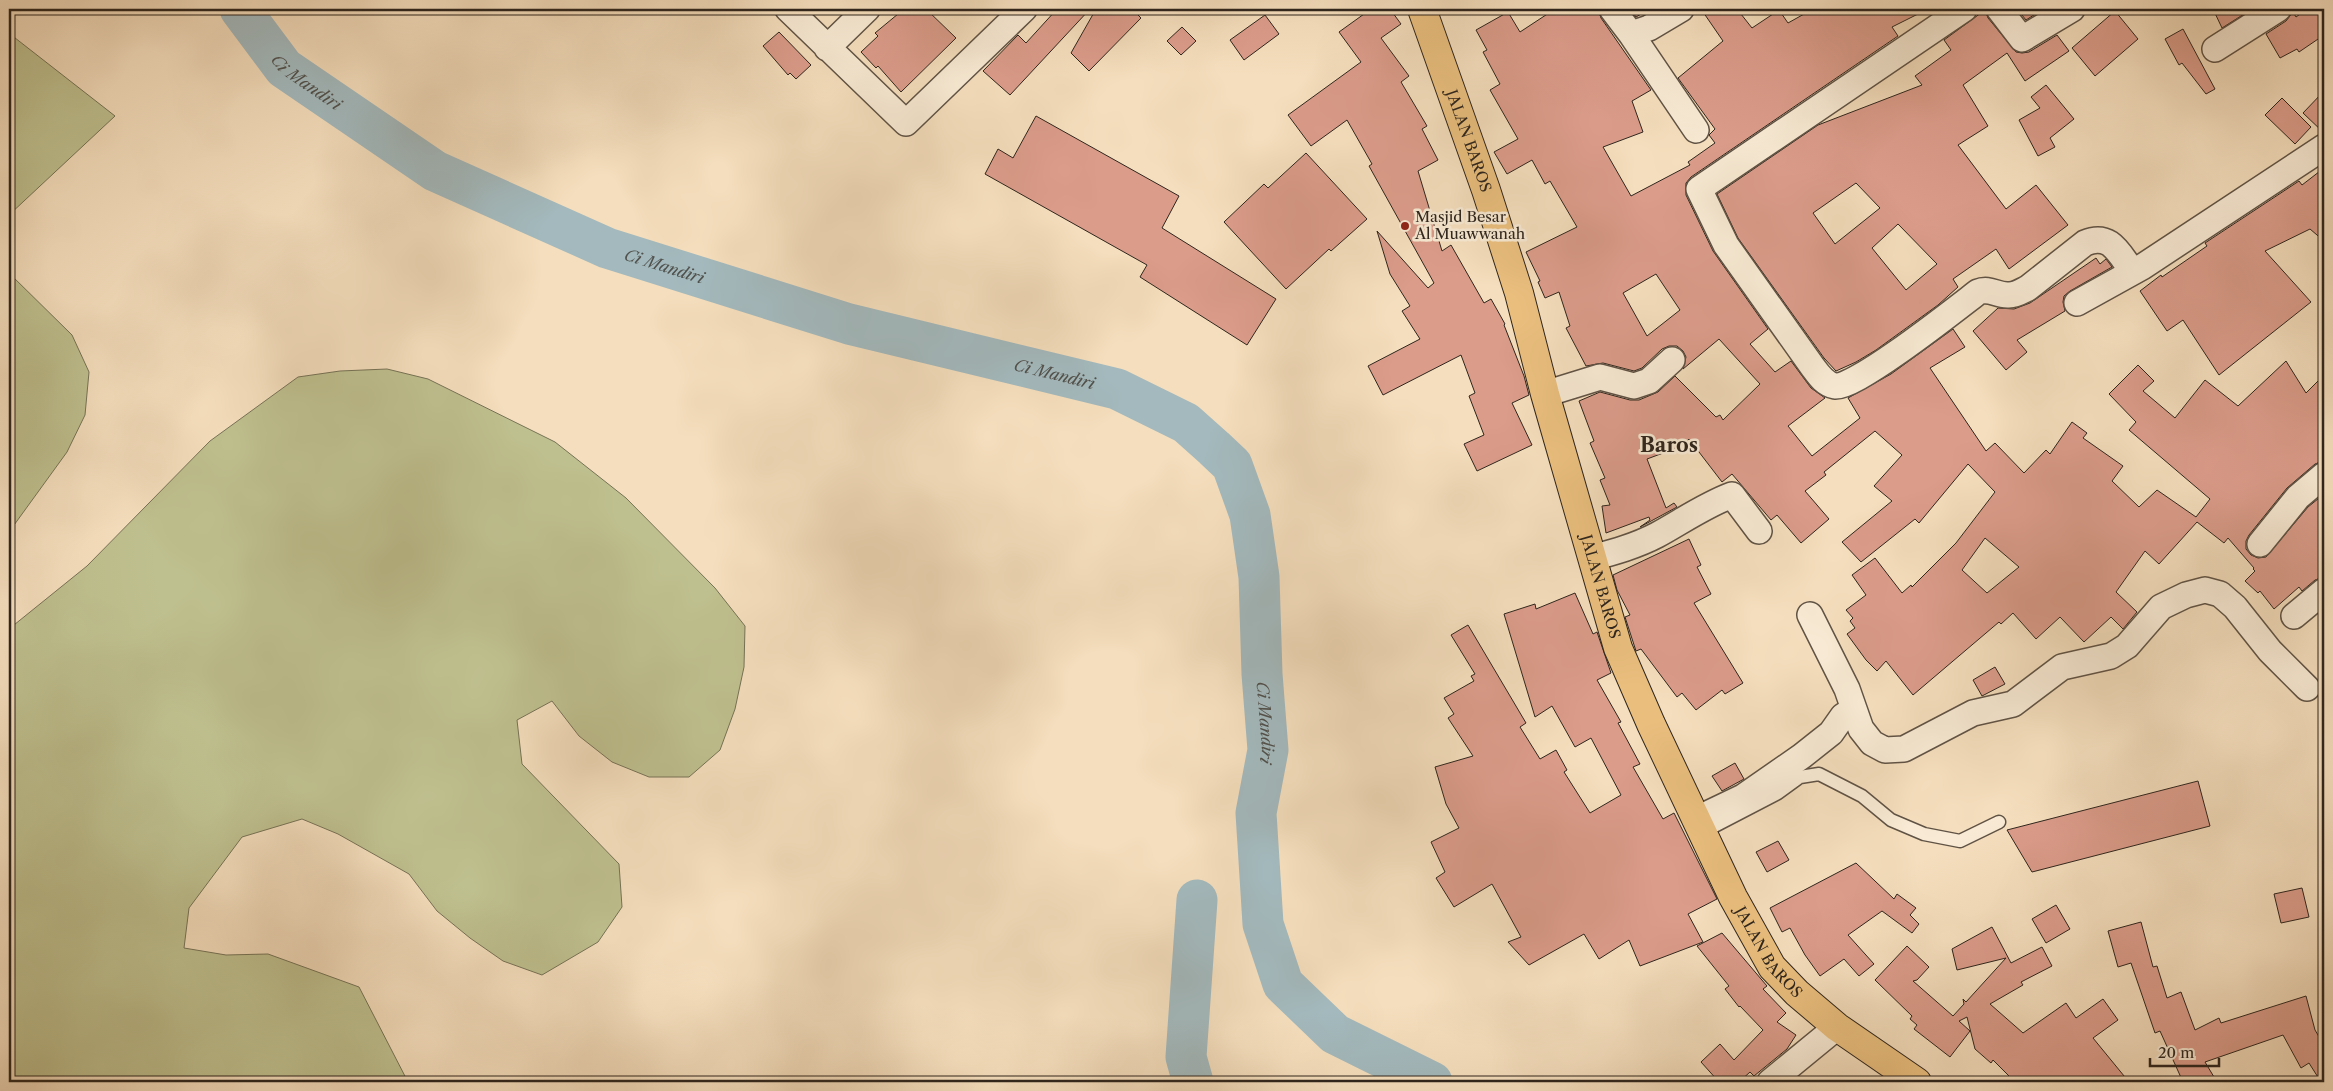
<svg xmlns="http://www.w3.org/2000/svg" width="2333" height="1091" font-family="'Libre Caslon Text',serif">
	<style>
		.green { fill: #bfc08f; stroke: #767256 }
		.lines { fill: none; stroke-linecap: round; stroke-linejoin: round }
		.river { stroke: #a3b9bd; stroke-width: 41 }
		.building { fill: #db9c8a; stroke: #2e251d; fill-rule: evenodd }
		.lane-casing { stroke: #605345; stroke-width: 15 }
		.street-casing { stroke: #605345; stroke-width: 28 }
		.primary-casing { stroke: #2e251d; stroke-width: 30 }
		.lane { stroke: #f8ead4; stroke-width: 12 }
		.street { stroke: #f8ead4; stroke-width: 25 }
		.primary { stroke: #eabf7e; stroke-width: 28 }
		.poi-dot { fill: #8f2418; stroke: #f8ead4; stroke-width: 2 }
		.labels { text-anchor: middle; stroke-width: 5; stroke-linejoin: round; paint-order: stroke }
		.street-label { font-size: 15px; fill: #2e251d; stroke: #f8ead4 }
		.poi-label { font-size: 15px; fill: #2e251d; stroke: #f8ead4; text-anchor: start }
		.water-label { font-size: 16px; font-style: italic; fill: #51514d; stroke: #f8ead4 }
		.district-label { font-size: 20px; font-weight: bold; fill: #2e251d; stroke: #f8ead4 }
	</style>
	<rect width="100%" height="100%" fill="#f5debd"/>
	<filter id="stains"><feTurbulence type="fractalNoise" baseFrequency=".004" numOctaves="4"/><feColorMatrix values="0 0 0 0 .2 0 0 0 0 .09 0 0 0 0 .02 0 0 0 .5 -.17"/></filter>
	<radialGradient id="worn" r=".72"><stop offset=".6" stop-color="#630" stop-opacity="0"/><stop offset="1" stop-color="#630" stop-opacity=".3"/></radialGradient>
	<!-- green -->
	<path class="green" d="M10,34L115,116L9,215V35Z
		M9,273L72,335L89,372L85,415L67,452L9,532Z
		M387,369L428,379L555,442L626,498L715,588L745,626L744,667L735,709L720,750L689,777H649L612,762L579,736L552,701L517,720L522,764L619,864L622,907L598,942L542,975L503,961L470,938L437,911L409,874L338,834L302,819L242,837L189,908L184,948L226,955L268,954L359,987L408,1082H9V629L87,566L210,441L298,377L340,371Z"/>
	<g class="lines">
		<!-- river -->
		<g class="river">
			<path id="s1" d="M240,9L284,68L435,171L607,248L849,324L1117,389L1186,423L1214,448L1232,465L1250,515L1259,577L1262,674L1268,750L1256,813L1263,924L1283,984L1335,1034L1432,1082"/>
			<path d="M1193,1082L1186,1057L1197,900"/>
		</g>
	</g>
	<!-- building -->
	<path class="building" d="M904,9H926L956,38L901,92L878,66L876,68L861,52L878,36L875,33Z
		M1057,9H1090L1010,95L983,71L1018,35L1026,43Z
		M1096,9H1132L1141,18L1089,71L1071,53Z
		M1371,9H1390L1401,24L1381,38L1409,76L1401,82L1427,126L1422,129L1438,160L1418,171L1442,251L1451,245L1484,303L1491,299L1505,324L1504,325L1524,376L1529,395L1512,403L1532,445L1477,471L1464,444L1484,435L1469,396L1475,393L1461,355L1383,395L1368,366L1420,339L1402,311L1410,306L1390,274L1377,231L1428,288L1434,283L1369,166L1372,164L1347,120L1311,146L1288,115L1361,62L1339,32Z
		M1555,9H1598L1601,18L1651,90L1632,101L1643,132L1603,147L1631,196L1690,165L1688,162L1715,143L1709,135L1715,129L1678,78L1723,41L1701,9H1737L1752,28L1779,10L1788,23L1813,9H1928L1892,27L1898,36L1691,177L1686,183V195L1713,251L1768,329L1750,344L1775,372L1791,361L1811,388L1825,398L1788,426L1812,456L1860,418L1848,398L1891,374L1953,329L1965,347L1930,368L1986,451L1995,443L2024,473L2046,450L2050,454L2072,422L2087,433L2083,438L2123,466L2112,481L2139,507L2157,490L2196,517L2210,499L2129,430L2136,422L2109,394L2138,365L2154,381L2143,391L2175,418L2205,380L2238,406L2286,361L2306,393L2324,375V461L2315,464L2287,488L2249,535L2246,541V549L2251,555L2258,558L2266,557L2308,507L2324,494V577L2315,580L2302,591L2299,587L2274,609L2260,591L2258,593L2245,581L2255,571L2253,569L2254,568L2228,538L2224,543L2197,522L2159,564L2145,551L2116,592L2137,612L2123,629L2111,617L2084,642L2060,617L2036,639L2013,613L2001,624L1999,622L1913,695L1886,661L1877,671L1866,660L1847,634L1855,628L1850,621L1853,618L1846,610L1866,595L1852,575L1875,558L1902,593L1911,585L1912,587L1956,543L1995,492L1968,464L1919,523L1915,519L1861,562L1842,542L1892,501L1874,486L1902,455L1875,431L1824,472L1826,475L1805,491L1829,519L1801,543L1777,515L1771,520L1732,474L1722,482L1689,439L1682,446L1647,459L1666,508L1674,503L1677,507L1640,527L1650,520L1649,517L1606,533L1602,506L1610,505L1600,480L1605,478L1590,443L1594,441L1579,401L1600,392L1630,400H1639L1658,392L1675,376L1716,417L1720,415L1723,420L1760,384L1719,339L1683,369L1686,357L1683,351L1677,346H1669L1662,349L1642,368L1634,371L1603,363L1586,366L1566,328L1570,326L1559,292L1545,298L1538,282L1540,281L1526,252L1577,227L1550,181L1545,184L1532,160L1507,174L1494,152L1518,139L1490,90L1500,84L1483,52L1487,50L1476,30L1508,12L1520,32ZM1656,274L1680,310L1647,336L1623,293ZM1985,538L2019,567L1987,593L1962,570Z
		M1630,9H1650L1636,17Z
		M2017,9H2035L2037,13L2026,20Z
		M2213,9H2252L2222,28Z
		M2307,9H2324V35L2299,52L2297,49L2280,58L2266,34L2286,21L2293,12L2296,17Z
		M1985,10L1988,18L2016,52L2022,53L2029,52L2057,35L2069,51L2025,81L2007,53L1963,85L1988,126L1958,145L2006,209L2036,185L2068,225L2009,269L1996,249L1953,279L1958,287L1938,305L1876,350L1856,362L1836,371L1824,358L1738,238L1717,194L1818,125L1922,85L1915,76L1951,50L1944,40ZM1856,183L1880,208L1835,244L1813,213ZM1898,224L1937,264L1906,290L1872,248Z
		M2115,11L2138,39L2095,76L2072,48Z
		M1265,15L1279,34L1244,60L1230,40Z
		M1182,27L1196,41L1181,55L1167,41Z
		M2183,29L2215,89L2206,94L2182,63L2179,65L2165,39Z
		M779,32L811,65L796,79L790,73L788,75L763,46Z
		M2046,85L2074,119L2050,138L2055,147L2038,156L2019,120L2040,108L2031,97Z
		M2324,91V133L2303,113Z
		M2282,98L2311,127L2295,144L2265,115Z
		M1036,116L1179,196L1162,228L1276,299L1247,345L1140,277L1147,265L985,174L998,149L1013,158Z
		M1306,153L1367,219L1331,251L1329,249L1286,289L1224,222L1264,184L1268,188Z
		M2324,168V241L2310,229L2265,251L2311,302L2219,375L2183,320L2167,331L2140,291L2161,275L2162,277L2207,246L2205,243L2299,181L2302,185Z
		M2096,258L2100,264L2106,259L2112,267L2070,291L2064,296L2063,302L2065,311L2017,340L2027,352L2006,370L1973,331L1998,308L2014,309L2030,303Z
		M1689,539L1701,565L1697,567L1711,594L1694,603L1743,683L1725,694L1722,690L1696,710L1682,693L1677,697L1641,649L1636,651L1625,617L1630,615L1617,590L1613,575Z
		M1575,593L1593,634L1597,632L1611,673L1597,680L1621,722L1618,723L1640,764L1633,767L1663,819L1674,813L1717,899L1688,914L1703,942L1640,966L1629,940L1599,959L1584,934L1529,965L1508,942L1521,937L1492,884L1454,907L1436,878L1445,872L1431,842L1459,828L1446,804L1435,767L1473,756L1448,718L1454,714L1444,698L1474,681L1471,676L1475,674L1451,635L1468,625L1526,723L1520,727L1540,759L1556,750L1567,770L1564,772L1590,813L1621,795L1591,738L1575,747L1552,706L1535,717L1504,614L1535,604L1536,609Z
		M1995,667L2005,684L1982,696L1973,680Z
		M1735,763L1744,779L1722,791L1712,776Z
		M2198,781L2210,826L2032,872L2007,830Z
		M1778,841L1789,860L1767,872L1756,852Z
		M1856,863L1894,899L1897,894L1916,908L1910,915L1919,924L1912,933L1882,911L1848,935L1874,964L1859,976L1844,959L1820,976L1805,955L1790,928L1782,932L1770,908Z
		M2302,888L2309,917L2281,923L2274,894Z
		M2056,905L2070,929L2046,943L2032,919Z
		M2141,922L2153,967L2157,966L2167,998L2181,992L2195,1030L2219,1018L2221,1023L2306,996L2315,1030L2324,1045V1082H2321L2309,1063L2301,1068L2283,1035L2205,1062L2217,1082H2183L2160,1031L2155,1033L2131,963L2118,967L2108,931Z
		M1992,927L2011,963L2042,947L2052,966L2021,982L2023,985L1990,1004L2023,1033L2066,1003L2076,1018L2103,999L2118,1020L2093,1038L2129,1082H2015L1993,1060L1991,1063L1975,1049L1967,1017L1959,1021L1970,1031L1950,1057L1914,1029L1917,1025L1910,1019L1912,1016L1875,980L1907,946L1929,967L1917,980L1913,981L1953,1016L1964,1004L1963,999L1966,1002L2006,958L1957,970L1952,949Z
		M1722,933L1767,986L1763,989L1786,1013L1777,1022L1796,1035L1787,1049L1754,1076L1750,1072L1739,1082H1719L1701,1062L1720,1044L1734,1060L1763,1030L1740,1006L1739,1007L1725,989L1729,986L1697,946Z"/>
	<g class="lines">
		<!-- lane casing -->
		<g class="lane-casing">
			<path id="lane" d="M1703,832L1778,793L1800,777L1819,774L1862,796L1891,820L1924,834L1960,841L1999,822"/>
		</g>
		<!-- street casing -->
		<g class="street-casing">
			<path id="street" d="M788,9L906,123L1024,9
				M1612,9L1631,34L1649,28L1681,9
				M1964,9L1699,189L1726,245L1812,366C1818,374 1824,384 1835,386C1855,389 1957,308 1978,292C1990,287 1997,296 2009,295C2016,295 2022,291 2028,288L2085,243C2111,232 2119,254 2133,272
				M1999,9L2022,39L2072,9
				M1631,34L1696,130
				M827,48L867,9
				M2215,49L2278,9
				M2077,303L2142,267L2324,147
				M1545,394L1600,377L1634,386L1649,381L1672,360
				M2260,544L2298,497L2324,475
				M1592,558C1614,552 1636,546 1657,535C1681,522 1705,505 1732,495L1759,531
				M1810,615L1847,689L1854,709
				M2294,616L2324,591
				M1697,819L1743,797L1802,756L1831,733L1843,716L1854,709L1861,729L1872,743L1885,750L1904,749L1973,713L2013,704L2062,667L2111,656L2127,646L2161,607L2186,595L2205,590L2220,594L2235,607L2270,651L2307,688
				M1770,1082L1837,1027"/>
		</g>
		<!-- primary casing -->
		<g class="primary-casing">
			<g id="primary">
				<path id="s2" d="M1422,9L1486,190L1519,293L1545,394L1618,648L1651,724L1733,897L1772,967L1797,993L1837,1027L1917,1082"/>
			</g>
		</g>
		<!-- lane -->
		<use href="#lane" class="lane"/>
		<!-- street -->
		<use href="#street" class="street"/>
		<!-- primary -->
		<use href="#primary" class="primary"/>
	</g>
	<!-- markers -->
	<circle class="poi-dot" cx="1405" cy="226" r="5"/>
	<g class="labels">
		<!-- street labels -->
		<g class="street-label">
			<text dy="5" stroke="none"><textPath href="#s2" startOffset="140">JALAN BAROS</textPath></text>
			<text dy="5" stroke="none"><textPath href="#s2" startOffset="605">JALAN BAROS</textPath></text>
			<text dy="5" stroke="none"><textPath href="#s2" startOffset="1009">JALAN BAROS</textPath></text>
		</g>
		<!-- poi labels -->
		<g class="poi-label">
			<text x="1415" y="222">Masjid Besar<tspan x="1415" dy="17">Al Muawwanah</tspan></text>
		</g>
		<!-- water labels -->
		<g class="water-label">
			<text dy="6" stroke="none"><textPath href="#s1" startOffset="100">Ci Mandiri</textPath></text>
			<text dy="6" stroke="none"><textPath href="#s1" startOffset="505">Ci Mandiri</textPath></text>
			<text dy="6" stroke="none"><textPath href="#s1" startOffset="910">Ci Mandiri</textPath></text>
			<text dy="6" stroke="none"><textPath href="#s1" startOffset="1375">Ci Mandiri</textPath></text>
		</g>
		<!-- district labels -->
		<g class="district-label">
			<text x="1669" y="452">Baros</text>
		</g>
	</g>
	<!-- margin -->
	<rect width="2333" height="1091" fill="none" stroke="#f5debd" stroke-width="30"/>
	<rect x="10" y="10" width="2313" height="1071" fill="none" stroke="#2e251d" stroke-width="2.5"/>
	<rect x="15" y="15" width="2303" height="1061" fill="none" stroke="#2e251d"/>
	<!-- scale -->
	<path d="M2150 1058v8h69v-8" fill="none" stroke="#2e251d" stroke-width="2.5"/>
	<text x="2158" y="1058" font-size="15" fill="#2e251d" stroke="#f8ead4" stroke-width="4" paint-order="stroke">20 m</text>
	<rect width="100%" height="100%" filter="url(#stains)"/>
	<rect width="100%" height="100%" fill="url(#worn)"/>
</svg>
